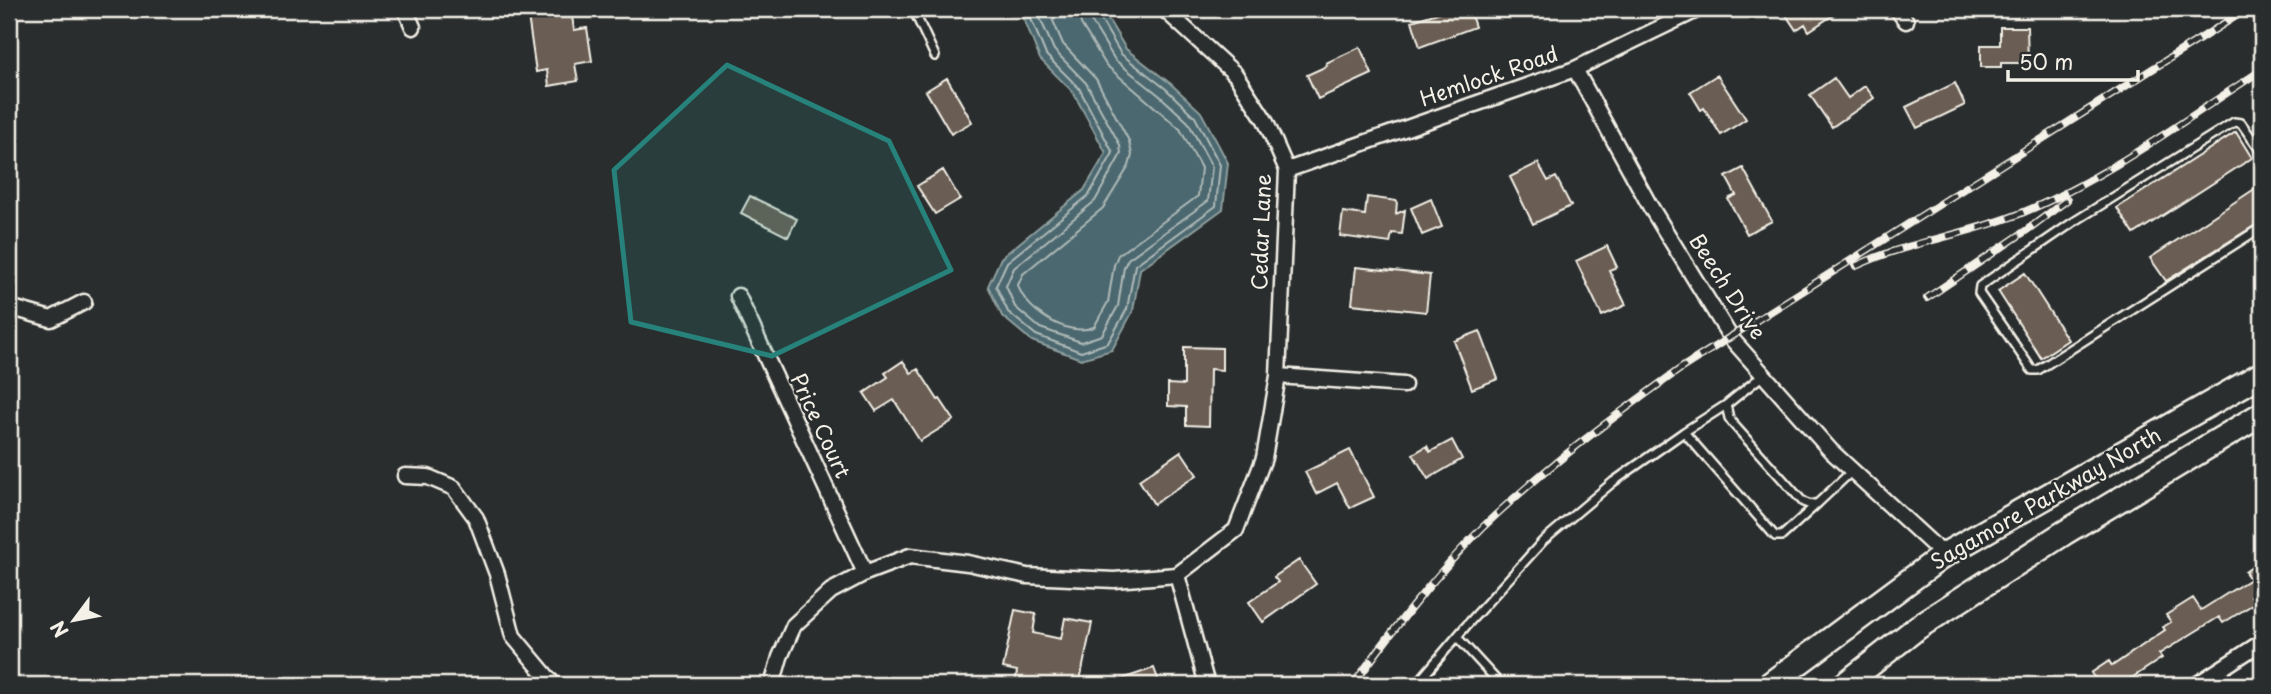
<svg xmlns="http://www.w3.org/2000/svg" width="2271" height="694" font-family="'Playpen Sans',sans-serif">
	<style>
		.water { fill: #4b686f; stroke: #8f9f9f; stroke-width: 2 }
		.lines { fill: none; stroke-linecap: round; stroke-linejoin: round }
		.shore { stroke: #b0bab8; stroke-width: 2 }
		.building { fill: #6b5d52; stroke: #f4f1e8; stroke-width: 2 }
		.service-casing { stroke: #f4f1e8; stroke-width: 12 }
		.minor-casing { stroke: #f4f1e8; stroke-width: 19 }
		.primary-casing { stroke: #f4f1e8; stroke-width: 28 }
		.service { stroke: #2a2d2e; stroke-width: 7 }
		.minor { stroke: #2a2d2e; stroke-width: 14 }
		.primary { stroke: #2a2d2e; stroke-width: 23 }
		.rail-casing { stroke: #f4f1e8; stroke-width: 8 }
		.rail { stroke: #2a2d2e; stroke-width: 5; stroke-dasharray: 16; stroke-linecap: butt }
		.marked { fill: #26827a; fill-opacity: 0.2; stroke: #26827a; stroke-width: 5; stroke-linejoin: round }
		.labels { text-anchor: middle; stroke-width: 5; stroke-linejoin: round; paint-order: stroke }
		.street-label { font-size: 21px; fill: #f4f1e8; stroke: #2a2d2e }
	</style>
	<rect width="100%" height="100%" fill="#2a2d2e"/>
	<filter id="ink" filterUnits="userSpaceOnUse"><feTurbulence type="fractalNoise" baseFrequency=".0143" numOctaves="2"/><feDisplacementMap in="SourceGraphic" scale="14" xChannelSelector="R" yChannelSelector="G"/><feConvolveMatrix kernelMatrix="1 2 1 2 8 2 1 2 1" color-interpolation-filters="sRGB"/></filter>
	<g filter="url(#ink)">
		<!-- water -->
		<path class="water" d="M1020,9H1102L1126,49L1171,84L1201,112L1228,163L1223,209L1140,269L1133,311L1112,350L1081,359L1032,341L1002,316L988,286L1001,258L1084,190L1106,153L1073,92L1040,59Z"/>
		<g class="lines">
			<!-- shore -->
			<path class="shore" d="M1027,9L1046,55L1079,88L1113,153L1089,195L1007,262L996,286L1008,312L1036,335L1081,352L1108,343L1127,309L1135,265L1216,206L1220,165L1195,117L1166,89L1121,54L1098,15L1097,9
				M1036,9L1054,50L1086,83L1120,145L1121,154L1095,201L1014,268L1006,286L1015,307L1040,328L1081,342L1102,335L1118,306L1124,267L1128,259L1208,201L1212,167L1188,122L1160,96L1115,60L1090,19L1088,9
				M1048,9L1063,44L1096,79L1129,141L1132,155L1129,166L1103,208L1023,274L1018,285C1025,311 1069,338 1094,327L1108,302L1114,265L1118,255L1198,196L1201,168L1180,129L1106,65L1081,24L1078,9"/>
		</g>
		<!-- building -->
		<path class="building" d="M527,9H571L574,30L587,28L592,61L575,64L578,81L549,86L547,70L536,72Z
			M1450,9H1469L1475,27L1420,47L1412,21Z
			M1782,9H1842L1809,31L1805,24L1796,30Z
			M2000,27H2027L2028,63H2001V67H1981V45H2000Z
			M1360,47L1372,74L1318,99L1307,75L1327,66L1326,63Z
			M1717,75L1746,119L1721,135L1704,108L1701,110L1690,92Z
			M947,78L972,122L951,134L926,91Z
			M1834,78L1848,98L1865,86L1874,98L1832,127L1810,95Z
			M1955,83L1965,105L1917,128L1906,107Z
			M2236,132L2252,158L2134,234L2117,208Z
			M1538,163L1548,181L1556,177L1571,206L1533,224L1510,177Z
			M1743,168L1772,221L1747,234L1728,199L1736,195L1726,177Z
			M943,170L960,199L935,214L917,186Z
			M2262,184V221L2166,281L2150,258Z
			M750,196L797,219L788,237L741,213Z
			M1367,197L1397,201L1396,214L1405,210L1402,234L1392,233L1390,243L1340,236L1343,212L1365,215Z
			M1431,199L1442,227L1422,235L1411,208Z
			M1607,246L1617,267L1609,270L1626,305L1602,316L1576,261Z
			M1356,267L1430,275L1426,312L1352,304Z
			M2025,273L2068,340L2041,358L1998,291Z
			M1480,331L1498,379L1472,389L1454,341Z
			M1184,347L1222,348V370L1210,369L1209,426L1186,425V407L1168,406V384L1184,385Z
			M903,361L911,373L918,369L938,400L940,399L954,420L920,441L894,400L876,411L864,393L888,377L885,373Z
			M1452,440L1462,459L1428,479L1413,454L1427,446L1430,452Z
			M1350,450L1374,497L1350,508L1337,483L1316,494L1305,472Z
			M1181,451L1197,475L1154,504L1139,480Z
			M1299,560L1316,584L1263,622L1249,602L1278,582L1274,577Z
			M2262,560V598L2258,591L2251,596L2255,603L2223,623L2219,617L2159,654L2162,658L2121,685H2100L2091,673L2109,661L2112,666L2165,630L2163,627L2171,622L2166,615L2193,598L2201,610L2250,579L2245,572Z
			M1015,610L1036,614L1033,633L1061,639L1065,618L1092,623L1079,685L1015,683L1017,671L1003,668Z
			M1154,668L1160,685H1111L1110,683Z"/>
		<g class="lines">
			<!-- service casing -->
			<g class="service-casing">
				<path id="service" d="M913,9L935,56
					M2262,153L2241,123L2234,122L2072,223L1980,286L1979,293L2032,370H2038L2262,227
					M1726,405L1729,418L1734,425L1803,502L1811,505L1818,503L1852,471
					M1684,432L1775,536H1782L1818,503
					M1457,637L1501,685
					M1416,685L1466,626L1543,541L1613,482L1684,432L1726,405L1763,375"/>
			</g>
			<!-- minor casing -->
			<g class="minor-casing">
				<path id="minor" d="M405,9L413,27
					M1164,9L1235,74L1265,120L1287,170L1278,376L1264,458L1236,530L1177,575
					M1897,9L1906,21
					M1575,69L1650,206L1731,338L1831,451L1944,555
					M1287,170L1575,69L1699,9
					M738,296L865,573
					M9,307L51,319L84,302
					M1278,376L1404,385
					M405,476L428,477L454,488L476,518L497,574L513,636L554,685
					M1177,575L1207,685
					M772,685L780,657L794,625L831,591L865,573L910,556L968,563L1027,576L1114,580L1177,575
					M2196,685L2262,642"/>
			</g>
			<!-- primary casing -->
			<g class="primary-casing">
				<path id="primary" d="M1769,685L1944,555L2262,374
					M1844,685L1918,627L2064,533L2262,414"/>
			</g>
			<!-- service -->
			<use href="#service" class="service"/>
			<!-- minor -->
			<use href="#minor" class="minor"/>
			<!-- primary -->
			<use href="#primary" class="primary"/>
			<!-- rail casing -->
			<g class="rail-casing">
				<path id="rail" d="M1856,266C1909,241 1969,235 2024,212C2105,179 2187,118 2262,70
					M1927,298L2027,230L2067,200
					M1353,685C1393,630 1434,576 1482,528C1544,468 1613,417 1683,367L2247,9"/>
			</g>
			<!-- rail -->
			<use href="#rail" class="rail"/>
		</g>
	</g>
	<!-- marked area -->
	<path class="marked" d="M727,65L889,141L951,270L772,356L631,322L614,170Z"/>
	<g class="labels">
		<!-- street labels -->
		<g class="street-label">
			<text transform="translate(1489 77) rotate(-19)" y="7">Hemlock Road</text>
			<text transform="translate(1262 232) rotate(-88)" y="7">Cedar Lane</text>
			<text transform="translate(1727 287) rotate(57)" y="7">Beech Drive</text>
			<text transform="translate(820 426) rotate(65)" y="7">Price Court</text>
			<text transform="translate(2046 499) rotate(-30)" y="7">Sagamore Parkway North</text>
		</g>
	</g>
	<!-- margin -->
	<rect width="2271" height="694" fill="none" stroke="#2a2d2e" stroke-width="35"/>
	<rect x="18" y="18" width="2236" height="659" fill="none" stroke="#f4f1e8" stroke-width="2.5" filter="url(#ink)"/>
	<!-- north arrow -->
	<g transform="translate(74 620) rotate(238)" stroke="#2a2d2e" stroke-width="5" paint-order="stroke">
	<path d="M0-5L12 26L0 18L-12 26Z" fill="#f4f1e8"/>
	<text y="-10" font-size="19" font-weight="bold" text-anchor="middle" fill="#f4f1e8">N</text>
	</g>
	<!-- scale -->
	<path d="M2008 70v10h130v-10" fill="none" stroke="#f4f1e8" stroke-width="3.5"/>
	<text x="2019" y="70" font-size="21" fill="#f4f1e8" stroke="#2a2d2e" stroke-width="5" paint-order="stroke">50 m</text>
</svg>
